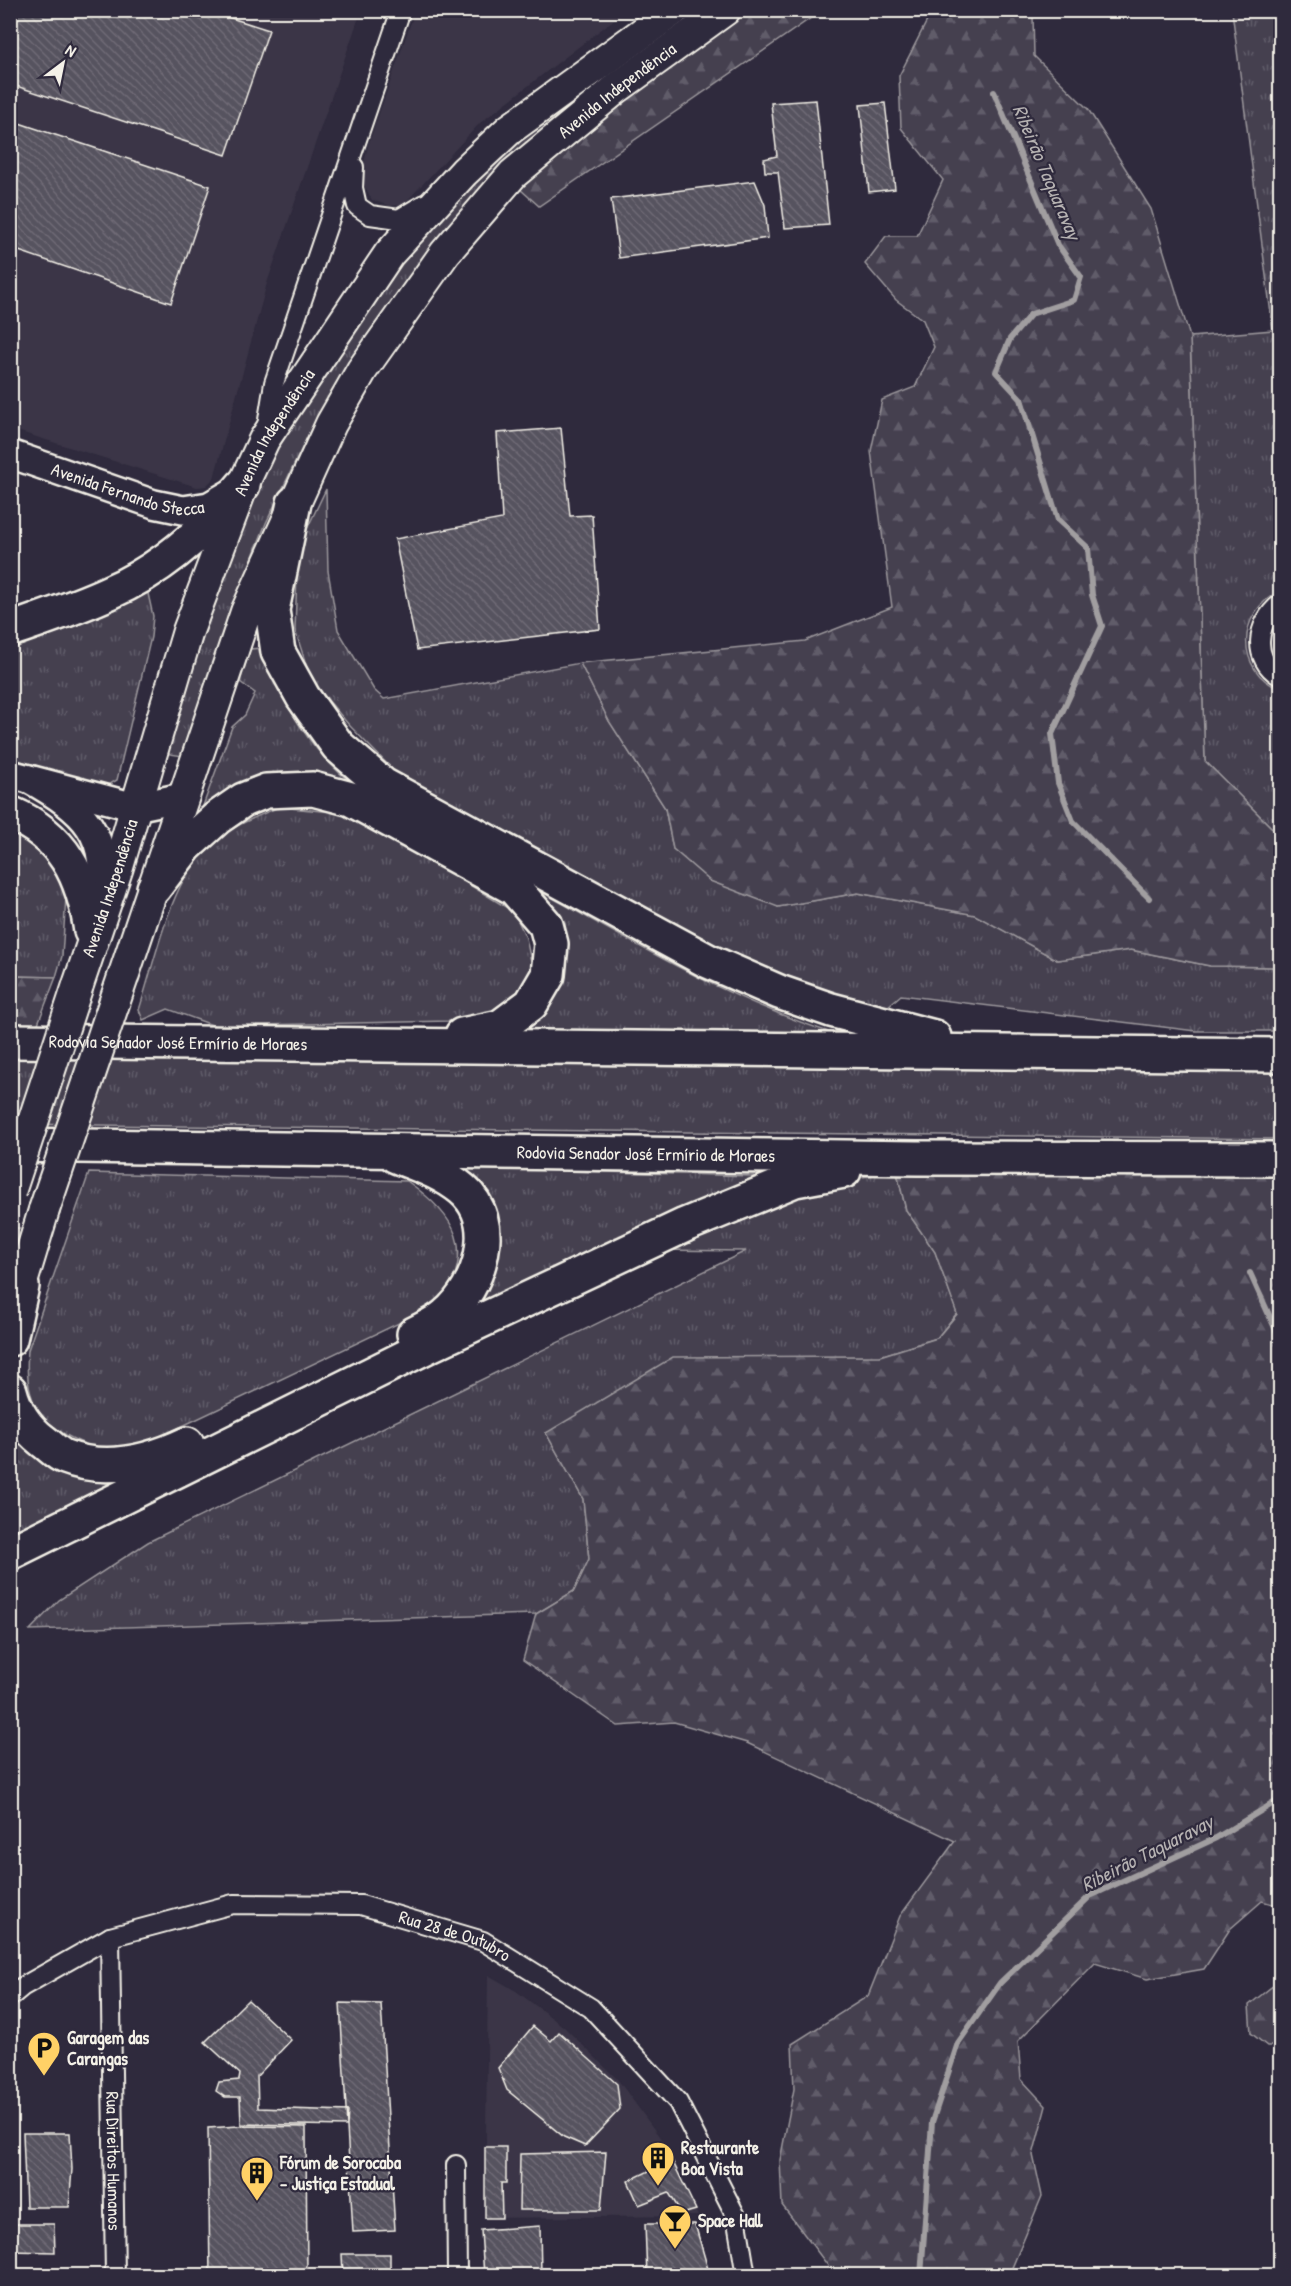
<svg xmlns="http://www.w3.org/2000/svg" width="1291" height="2286" font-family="'Patrick Hand',sans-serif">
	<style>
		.built { fill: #3b3647 }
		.grass { fill: url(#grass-tufts); stroke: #9c989c; stroke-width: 1.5 }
		.forest { fill: url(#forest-firs); stroke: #9c989c; stroke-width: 1.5 }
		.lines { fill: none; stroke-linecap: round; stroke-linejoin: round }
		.stream { stroke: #a19ea0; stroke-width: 6 }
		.building { fill: url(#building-back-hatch); stroke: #f4f1e8; stroke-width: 1.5 }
		.street-casing { stroke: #f4f1e8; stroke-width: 22 }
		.secondary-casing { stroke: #f4f1e8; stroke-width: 32 }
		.primary-casing { stroke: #f4f1e8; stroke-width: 34 }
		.highway-casing { stroke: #f4f1e8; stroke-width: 38 }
		.street { stroke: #2f2a3d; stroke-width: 18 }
		.secondary { stroke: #2f2a3d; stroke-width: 27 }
		.primary { stroke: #2f2a3d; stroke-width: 30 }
		.highway { stroke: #2f2a3d; stroke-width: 33 }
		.primary-bridge-casing { stroke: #f4f1e8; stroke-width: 34; stroke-linecap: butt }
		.primary-bridge { stroke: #2f2a3d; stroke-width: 30 }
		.labels { text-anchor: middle; stroke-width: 4.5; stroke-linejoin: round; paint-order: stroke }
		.street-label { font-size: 18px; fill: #f4f1e8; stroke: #2f2a3d }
		.poi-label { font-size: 18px; font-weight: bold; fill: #f4f1e8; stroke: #2f2a3d; text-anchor: start }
		.water-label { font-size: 20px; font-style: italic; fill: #b6b2b2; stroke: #2f2a3d }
	</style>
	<defs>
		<pattern id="grass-tufts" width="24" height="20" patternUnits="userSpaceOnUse" patternTransform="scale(1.5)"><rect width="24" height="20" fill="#454050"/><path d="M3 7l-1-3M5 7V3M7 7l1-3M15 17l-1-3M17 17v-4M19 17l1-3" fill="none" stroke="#605c69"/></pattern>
		<pattern id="forest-firs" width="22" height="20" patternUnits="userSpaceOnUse" patternTransform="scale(1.5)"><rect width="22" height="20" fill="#454050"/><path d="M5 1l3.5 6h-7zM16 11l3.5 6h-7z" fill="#605c69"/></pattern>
		<pattern id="building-back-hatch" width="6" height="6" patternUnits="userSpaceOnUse" patternTransform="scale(1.5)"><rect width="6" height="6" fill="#56525f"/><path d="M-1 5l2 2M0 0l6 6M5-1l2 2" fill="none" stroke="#6f6b76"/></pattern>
	</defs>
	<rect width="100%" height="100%" fill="#2f2a3d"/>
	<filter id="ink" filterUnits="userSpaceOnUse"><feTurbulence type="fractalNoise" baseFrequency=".0167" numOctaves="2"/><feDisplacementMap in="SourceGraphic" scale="12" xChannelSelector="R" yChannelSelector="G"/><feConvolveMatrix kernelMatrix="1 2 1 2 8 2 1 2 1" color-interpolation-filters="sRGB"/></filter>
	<g filter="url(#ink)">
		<!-- built -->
		<path class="built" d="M11,11H361L267,283L214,478L206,486L197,487L11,429Z
			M415,11H625L480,123L403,205L390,206L372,200L361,179L368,145Z
			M488,1975L516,1991L564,2027L618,2080L664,2143L698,2216L485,2218Z"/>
		<!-- grass -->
		<path class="grass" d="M687,11H704L454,220L374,326L314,423L266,523L233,607L183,756L163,753L250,503L293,417L406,250L498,154Z
			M1232,11H1280V591C1236,612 1235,671 1280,689V836L1205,761L1190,337L1273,330Z
			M326,489L328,571L338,630L374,690L384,699L580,663L609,721L665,808L673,849L778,907L858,893L976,915L1057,960L1131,950L1210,966L1280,967V1031H1196L901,995L880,1013L716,951L398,775L349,725L311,680L295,630L297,573L307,529Z
			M147,589L153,616L151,637L117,780L105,787L11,758V648Z
			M261,648C283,703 310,753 358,788L320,784L197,822L232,727L245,715L255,693L240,682L250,649Z
			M279,807L354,814L514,912L526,938L532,966L515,999L491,1014L449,1021L215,1026L168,1009L143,1020L139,1010C155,961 170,883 207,847C227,828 254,818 279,807Z
			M11,831L29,836L54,869L66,897L62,956L56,977L11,976Z
			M508,873C615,932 719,997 835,1034L518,1031L555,979Z
			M11,1056L1280,1070V1139L11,1124Z
			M450,1168L754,1176L755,1180L437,1333L483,1280Z
			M89,1173L407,1181C455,1215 478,1250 439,1304L153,1440L113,1455C55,1433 22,1421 28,1350Z
			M897,1173L906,1210L935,1252L957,1313L937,1338L880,1356L774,1357L546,1433L583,1499L589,1559L574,1591L536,1614L30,1630L59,1600L148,1542L746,1251L653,1250C730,1221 814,1177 897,1173Z
			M11,1228H27L11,1280Z
			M10,1423L28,1443L172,1461L11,1540Z"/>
		<!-- forest -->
		<path class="forest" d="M745,11H821L539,206L520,189L522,181L607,112Z
			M932,11H1037L1033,16L1034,56L1088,109L1151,209L1190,337L1205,761L1280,836V967L1210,966L1131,950L1057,960L975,915L858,893L778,907L710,881L673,849L665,808L609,721L580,663L805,641L892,607L871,451L882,400L915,387L934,347L923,320L896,300L865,264L886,236H917L943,180L901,128L899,76Z
			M11,976L56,977L37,1026H11Z
			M897,1173L1280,1176V1906L1262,1901L1230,1929L1204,1969L1147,1979L1095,1963L1018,2041L1021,2079L1046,2106L1033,2155L1042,2196L1009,2275H835L782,2205L780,2160L794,2089L792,2044L868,1996L900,1916L955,1841L747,1743L674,1722L618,1726L523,1660L536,1614L574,1591L589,1559L583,1499L546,1433L673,1357L880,1356L937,1338L957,1314L935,1252L906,1210Z
			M1280,1980V2046H1267L1251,2033L1249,2005Z"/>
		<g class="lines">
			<!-- stream -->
			<path class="stream" d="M994,92L1058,245L1081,277L1074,300L1031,314L1010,339L996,372L1021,399L1058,520L1088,548L1092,595L1102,626L1052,734L1058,783L1073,821L1149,898
				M1250,1273L1280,1339
				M921,2276L932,2122L958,2043L1000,1983L1090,1896L1216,1838L1277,1801L1280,1796"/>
		</g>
		<!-- building -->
		<path class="building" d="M10,10H206L269,30L226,155L10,84Z
			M816,100L829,225L785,228L778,172H765L764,159L777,156L771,103Z
			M885,103L895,189L869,192L860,105Z
			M10,120L210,186L171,303L10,248Z
			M755,181L765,205L768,238L619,258L611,199Z
			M561,428L570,516L592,515L600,629L417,650L395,539L502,519L497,433Z
			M248,2000L291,2040L257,2076L258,2108L348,2111L347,2126L241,2124L240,2097H225L216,2091L219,2082L239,2080L240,2074L205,2042Z
			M340,2003L381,2004L395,2230L353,2232Z
			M533,2026L551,2041L559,2032L617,2084L620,2109L585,2146L564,2137L507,2090L498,2068Z
			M239,2126L306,2127L307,2276H210L208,2128Z
			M23,2133H70L72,2169L69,2207H26Z
			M485,2147H506V2183H501L502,2218H485Z
			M606,2152L601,2210H519L520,2154Z
			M672,2160L696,2210L682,2214L669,2193L639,2205L628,2181Z
			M10,2224H54L55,2252L10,2251Z
			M645,2224H695L710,2276H647Z
			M540,2226L541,2276H484L481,2230Z
			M342,2254H390V2276H343Z"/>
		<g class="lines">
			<!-- street casing -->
			<g class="street-casing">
				<g id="street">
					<path d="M354,167L353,188L357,206L370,215L399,219L424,204"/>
					<path d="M267,426L274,383L401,10"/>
					<path d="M1280,604C1256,623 1251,659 1280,676"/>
					<path id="s1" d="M110,1937L115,2276"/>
					<path id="s2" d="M10,1997L22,1987L110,1937L233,1904L361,1905L483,1941L591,2008L678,2102L736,2216L746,2276"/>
					<path d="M456,2165L457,2276"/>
				</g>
			</g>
			<!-- secondary casing -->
			<g class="secondary-casing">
				<g id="secondary">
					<path id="s3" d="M10,454L154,504L183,510L209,506L235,491"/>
					<path d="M10,774L135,807L178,798L184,792"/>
					<path d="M29,779C82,808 114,836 98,900"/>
				</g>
			</g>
			<!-- primary casing -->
			<g class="primary-casing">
				<g id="primary">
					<path id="s4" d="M123,977L246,612L331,424L362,370L445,253L513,174L617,88L725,10"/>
					<path id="s5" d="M78,985L118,867L188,631L243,485L264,440L389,254L464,172L510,129L674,10"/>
					<path d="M14,1309L44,1210"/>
				</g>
			</g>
			<!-- highway casing -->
			<g class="highway-casing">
				<g id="highway">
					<path d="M294,503L272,610L278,652L303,697L338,746L383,785L708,961L779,992L831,1010L934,1037"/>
					<path d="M10,630C44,618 78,607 110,592C163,569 207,529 243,485"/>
					<path d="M10,813C64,836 83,876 91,931"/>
					<path d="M154,888L186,846L217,818L243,800L266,791L313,789L351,799L514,888L546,925L551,944L548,975L531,1004L500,1027L462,1035"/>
					<path id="s6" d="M10,1041L1280,1055"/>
					<path id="s7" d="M10,1145L917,1158L1280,1159"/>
					<path d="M396,1156C419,1165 443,1173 462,1189C501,1222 480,1287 446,1315C437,1323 425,1328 414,1334"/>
					<path d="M10,1339L22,1286"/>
					<path d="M10,1391C15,1411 27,1429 43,1441C50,1446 57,1454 65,1457C106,1473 149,1462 187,1444"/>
					<path d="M10,1553L430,1345L685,1225L795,1180L844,1171"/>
				</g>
			</g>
			<!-- street -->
			<use href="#street" class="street"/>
			<!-- secondary -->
			<use href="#secondary" class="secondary"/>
			<!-- primary -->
			<use href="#primary" class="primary"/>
			<!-- highway -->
			<use href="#highway" class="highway"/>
			<!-- primary-bridge casing -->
			<g class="primary-bridge-casing">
				<path id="primary-bridge" d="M10,1192L78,985
					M44,1210L123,977"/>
			</g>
			<!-- primary-bridge -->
			<use href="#primary-bridge" class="primary-bridge"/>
		</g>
	</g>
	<!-- icons -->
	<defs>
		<g id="parking-pin" transform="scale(1.725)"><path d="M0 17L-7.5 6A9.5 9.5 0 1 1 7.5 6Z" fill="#ffd166" stroke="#2f2a3d"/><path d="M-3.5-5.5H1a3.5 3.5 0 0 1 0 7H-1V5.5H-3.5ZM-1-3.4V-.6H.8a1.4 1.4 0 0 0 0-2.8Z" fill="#111"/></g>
		<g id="building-pin" transform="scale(1.725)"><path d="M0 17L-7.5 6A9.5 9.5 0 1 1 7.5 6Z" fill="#ffd166" stroke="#2f2a3d"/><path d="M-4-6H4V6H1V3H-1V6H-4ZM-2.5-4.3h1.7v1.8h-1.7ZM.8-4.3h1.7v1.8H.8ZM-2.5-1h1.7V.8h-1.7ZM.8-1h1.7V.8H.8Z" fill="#111"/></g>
		<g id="bar-pin" transform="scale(1.725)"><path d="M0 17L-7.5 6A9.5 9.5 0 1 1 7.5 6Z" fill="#ffd166" stroke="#2f2a3d"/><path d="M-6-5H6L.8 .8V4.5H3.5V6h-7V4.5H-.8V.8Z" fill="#111"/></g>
	</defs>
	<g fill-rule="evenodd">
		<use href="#parking-pin" x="44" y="2048"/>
		<use href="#building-pin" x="658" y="2158"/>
		<use href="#building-pin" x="257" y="2173"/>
		<use href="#bar-pin" x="675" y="2221"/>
	</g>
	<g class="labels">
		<!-- street labels -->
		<g class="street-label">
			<text dy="6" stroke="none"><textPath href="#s4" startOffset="1035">Avenida Independência</textPath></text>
			<text dy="6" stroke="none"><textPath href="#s5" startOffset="588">Avenida Independência</textPath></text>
			<text dy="6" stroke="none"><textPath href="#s3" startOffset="124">Avenida Fernando Stecca</textPath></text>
			<text dy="6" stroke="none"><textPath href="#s5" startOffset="102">Avenida Independência</textPath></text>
			<text dy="6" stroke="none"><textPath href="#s6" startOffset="168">Rodovia Senador José Ermírio de Moraes</textPath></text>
			<text dy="6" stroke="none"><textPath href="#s7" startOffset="636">Rodovia Senador José Ermírio de Moraes</textPath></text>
			<text dy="6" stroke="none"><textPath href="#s2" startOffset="471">Rua 28 de Outubro</textPath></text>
			<text dy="6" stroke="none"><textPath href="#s1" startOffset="224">Rua Direitos Humanos</textPath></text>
		</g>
		<!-- poi labels -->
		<g class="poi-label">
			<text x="67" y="2044">Garagem das<tspan x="67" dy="21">Carangas</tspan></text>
			<text x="681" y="2154">Restaurante<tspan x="681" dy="21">Boa Vista</tspan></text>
			<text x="280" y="2169">Fórum de Sorocaba<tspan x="280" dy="21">- Justiça Estadual</tspan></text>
			<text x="698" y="2227">Space Hall</text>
		</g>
		<!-- water labels -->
		<g class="water-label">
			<text transform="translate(1047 172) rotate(67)" y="7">Ribeirão Taquaravay</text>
			<text transform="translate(1147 1853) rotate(-27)" y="7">Ribeirão Taquaravay</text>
		</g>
	</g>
	<!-- margin -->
	<rect width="1291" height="2286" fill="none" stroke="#2f2a3d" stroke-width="36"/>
	<rect x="18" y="18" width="1255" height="2250" fill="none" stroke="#f4f1e8" stroke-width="2" filter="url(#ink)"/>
	<!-- north arrow -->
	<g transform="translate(63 63) rotate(32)" stroke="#2f2a3d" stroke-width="4.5" paint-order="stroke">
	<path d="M0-4.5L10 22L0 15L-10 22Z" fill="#f4f1e8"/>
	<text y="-9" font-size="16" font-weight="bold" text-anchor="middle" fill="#f4f1e8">N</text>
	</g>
</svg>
